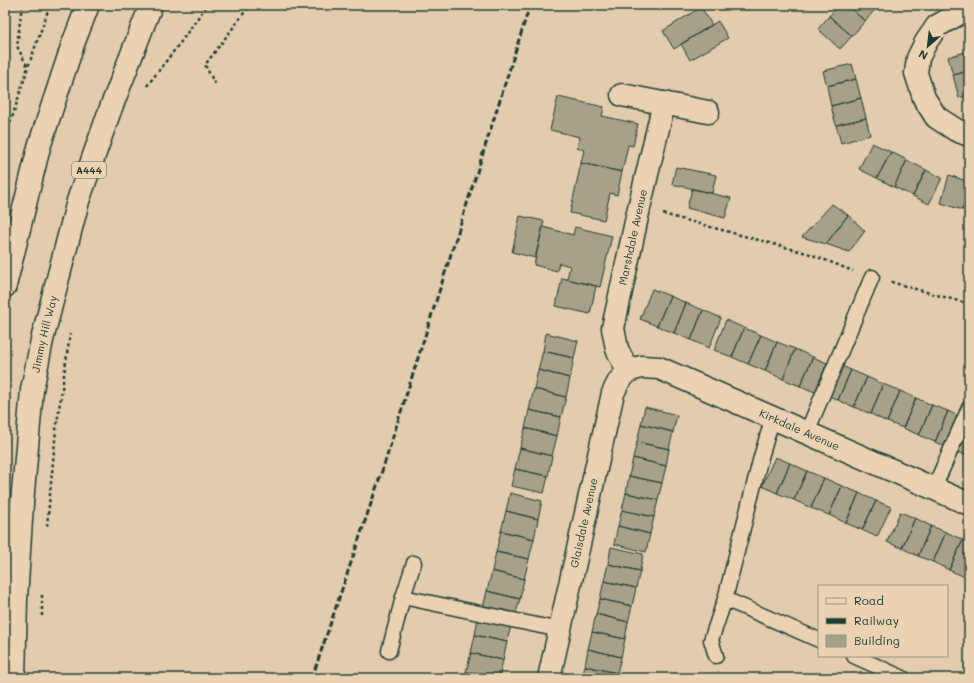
<svg xmlns="http://www.w3.org/2000/svg" width="974" height="683" font-family="Mali,sans-serif">
	<style>
		.building { fill: #a8a18a; stroke: #1f3d34 }
		.lines { fill: none; stroke-linecap: round; stroke-linejoin: round }
		.lane-casing { stroke: #1f3d34; stroke-width: 17 }
		.street-casing { stroke: #1f3d34; stroke-width: 25 }
		.highway-casing { stroke: #1f3d34; stroke-width: 25 }
		.path { stroke: #1f3d34; stroke-width: 2.5; stroke-dasharray: 3 3; stroke-linecap: butt }
		.lane { stroke: #ead2b2; stroke-width: 14 }
		.street { stroke: #ead2b2; stroke-width: 22 }
		.highway { stroke: #ead2b2; stroke-width: 22 }
		.rail { stroke: #1f3d34; stroke-width: 3; stroke-dasharray: 6 3; stroke-linecap: butt }
		.labels { text-anchor: middle; stroke-width: 3; stroke-linejoin: round; paint-order: stroke }
		.shield { fill: #ead2b2; stroke: #5c6a5a; stroke-width: 1 }
		.shield-label { font-size: 10px; font-weight: bold; fill: #1f3d34 }
		.street-label { font-size: 11px; fill: #1f3d34; stroke: #ead2b2 }
	</style>
	<rect width="100%" height="100%" fill="#e2ccad"/>
	<filter id="ink" filterUnits="userSpaceOnUse"><feTurbulence type="fractalNoise" baseFrequency=".025" numOctaves="2"/><feDisplacementMap in="SourceGraphic" scale="8" xChannelSelector="R" yChannelSelector="G"/><feConvolveMatrix kernelMatrix="1 2 1 2 8 2 1 2 1" color-interpolation-filters="sRGB"/></filter>
	<g filter="url(#ink)">
		<!-- building -->
		<path class="building" d="M839,5H846L865,21L852,36L829,16Z
			M846,5H876L878,6L865,21Z
			M701,7L712,25L674,49L663,31Z
			M829,16L852,36L840,49L818,29Z
			M718,21L728,38L690,60L681,44Z
			M969,51V71L953,75L948,57Z
			M852,64L856,79L827,86L823,71Z
			M969,71V95L959,98L953,75Z
			M856,79L861,98L831,106L827,86Z
			M558,97L604,107L602,116L638,124L633,146L628,145L622,172L581,163L584,150L577,148L580,137L550,130Z
			M861,98L866,118L836,125L831,106Z
			M866,118L870,135L841,143L836,125Z
			M872,143L891,152L877,178L859,169Z
			M891,152L907,160L894,187L877,178Z
			M907,160L926,170L913,196L894,187Z
			M581,163L622,172L617,195L610,193L604,220L570,213Z
			M676,167L716,175L712,193L672,184Z
			M926,170L942,178L929,204L913,196Z
			M949,175L969,182V189L962,210L941,203Z
			M692,189L731,198L725,218L687,208Z
			M969,189V212L962,210Z
			M832,204L848,215L826,244L802,237Z
			M848,215L865,231L849,252L826,244Z
			M520,216L544,221L535,258L512,252Z
			M543,227L573,235L575,227L612,236L600,287L567,279L570,266L559,263L557,271L534,265Z
			M562,278L596,286L590,314L556,306Z
			M652,289L670,296L657,326L640,319Z
			M670,296L686,303L674,333L657,326Z
			M686,303L703,310L691,340L674,333Z
			M703,310L721,318L709,348L691,340Z
			M726,320L744,328L732,357L714,350Z
			M744,328L761,335L748,364L732,357Z
			M546,333L578,341L574,358L543,351Z
			M761,335L777,342L765,371L748,364Z
			M777,342L795,349L783,379L765,371Z
			M795,349L813,357L800,386L783,379Z
			M543,351L574,358L570,378L538,370Z
			M813,357L827,363L815,392L800,386Z
			M837,364L851,370L838,400L825,394Z
			M538,370L570,378L566,397L534,389Z
			M851,370L867,377L854,407L838,400Z
			M867,377L883,384L871,414L854,407Z
			M883,384L900,391L887,422L871,414Z
			M534,389L566,397L561,417L529,410Z
			M900,391L916,398L903,428L887,422Z
			M916,398L932,405L919,435L903,428Z
			M932,405L948,411L935,442L919,435Z
			M645,407L677,415L673,432L641,424Z
			M529,410L561,417L557,436L525,428Z
			M948,411L962,418L949,448L935,442Z
			M969,422V457L956,451Z
			M641,424L673,432L669,449L637,442Z
			M525,428L557,436L552,456L520,448Z
			M637,442L669,449L666,466L633,458Z
			M520,448L552,456L548,476L515,469Z
			M775,457L790,463L777,493L762,486Z
			M633,458L666,466L662,483L629,476Z
			M790,463L807,471L794,500L777,493Z
			M515,469L548,476L544,493L511,486Z
			M807,471L824,478L811,508L794,500Z
			M629,476L662,483L658,500L626,493Z
			M824,478L842,486L829,515L811,508Z
			M842,486L859,493L846,523L829,515Z
			M510,493L542,501L538,519L506,511Z
			M626,493L658,500L654,517L622,510Z
			M859,493L876,501L862,530L846,523Z
			M876,501L891,507L877,537L862,530Z
			M622,510L654,517L650,534L618,526Z
			M506,511L538,519L534,539L501,531Z
			M900,512L915,518L902,548L887,542Z
			M915,518L931,526L918,556L902,548Z
			M618,526L650,534L646,552L614,544Z
			M931,526L946,532L933,562L918,556Z
			M501,531L534,539L529,559L496,552Z
			M946,532L963,540L949,570L933,562Z
			M963,540L969,543V568L965,577L949,570Z
			M611,547L643,554L640,571L608,564Z
			M496,552L529,559L524,579L492,571Z
			M608,564L640,571L636,588L604,581Z
			M969,568V579L965,577Z
			M492,571L524,579L520,599L487,591Z
			M604,581L636,588L632,606L600,599Z
			M487,591L520,599L515,616L483,608Z
			M600,599L632,606L628,622L596,614Z
			M596,614L628,622L625,639L592,632Z
			M478,618L511,625L507,642L475,635Z
			M592,632L625,639L621,657L588,649Z
			M475,635L507,642L503,660L471,653Z
			M588,649L621,657L617,673L585,666Z
			M471,653L503,660L499,678L466,672Z
			M585,666L617,673L616,678H582Z
			M466,672L495,678H465Z"/>
		<g class="lines">
			<!-- lane casing -->
			<g class="lane-casing">
				<path id="lane" d="M807,432L872,277
					M934,488L969,408
					M403,597L414,563
					M725,599L819,640
					M389,651L403,597L560,630
					M716,656L711,640L725,599L761,457L773,417
					M854,656L903,678"/>
			</g>
			<!-- street casing -->
			<g class="street-casing">
				<g id="street">
					<path d="M969,8L937,26L926,42L918,58L916,73L924,98L936,117L956,130L969,135"/>
					<path d="M622,95L708,112"/>
					<path id="s1" d="M628,371L641,367L659,368L969,504"/>
					<path id="s2" d="M628,371L617,349L613,328L639,208L664,103"/>
					<path id="s3" d="M549,678L613,393L619,381L628,371"/>
				</g>
			</g>
			<!-- highway casing -->
			<g class="highway-casing">
				<g id="highway">
					<path d="M5,286L39,147L73,44L88,5"/>
					<path id="s4" d="M14,678L16,599L22,503L32,390L42,340L78,201L109,113L151,5"/>
				</g>
			</g>
			<!-- path -->
			<path class="path" d="M22,5L17,46L27,66
				M215,84L205,65L250,5
				M147,86L180,43L207,5
				M5,140L28,67L50,5
				M663,214L810,254L853,271
				M891,282L969,304
				M47,526L56,430L70,334
				M42,616V595"/>
			<!-- lane -->
			<use href="#lane" class="lane"/>
			<!-- street -->
			<use href="#street" class="street"/>
			<!-- highway -->
			<use href="#highway" class="highway"/>
			<!-- rail -->
			<path class="rail" d="M312,678L385,462L530,5"/>
		</g>
	</g>
	<g class="labels">
		<!-- shield labels -->
		<rect class="shield" x="72" y="162" width="34" height="16" rx="3"/>
		<g class="shield-label">
			<text x="89" y="174">A444</text>
		</g>
		<!-- street labels -->
		<g class="street-label">
			<text dy="4" stroke="none"><textPath href="#s2" startOffset="139">Marshdale Avenue</textPath></text>
			<text dy="4" stroke="none"><textPath href="#s4" startOffset="346">Jimmy Hill Way</textPath></text>
			<text dy="4" stroke="none"><textPath href="#s1" startOffset="185">Kirkdale Avenue</textPath></text>
			<text dy="4" stroke="none"><textPath href="#s3" startOffset="159">Glaisdale Avenue</textPath></text>
		</g>
	</g>
	<!-- margin -->
	<rect width="974" height="683" fill="none" stroke="#ead2b2" stroke-width="20"/>
	<rect x="10" y="10" width="954" height="663" fill="none" stroke="#1f3d34" stroke-width="1.5" filter="url(#ink)"/>
	<!-- legend -->
	<rect x="818" y="585" width="130" height="72" fill="#ead2b2" stroke="#999680"/>
	<rect x="826" y="598" width="20" height="6" fill="#ead2b2" stroke="#999680"/>
	<text x="854" y="605" font-size="12" fill="#1f3d34">Road</text>
	<rect x="826" y="618" width="20" height="6" fill="#1f3d34" stroke="#999680"/>
	<text x="854" y="625" font-size="12" fill="#1f3d34">Railway</text>
	<rect x="826" y="635" width="20" height="12" fill="#a8a18a" stroke="#999680"/>
	<text x="854" y="645" font-size="12" fill="#1f3d34">Building</text>
	<!-- north arrow -->
	<g transform="translate(928 46) rotate(208)" stroke="#ead2b2" stroke-width="3" paint-order="stroke">
	<path d="M0-3L7 15L0 10L-7 15Z" fill="#1f3d34"/>
	<text y="-6" font-size="11" font-weight="bold" text-anchor="middle" fill="#1f3d34">N</text>
	</g>
</svg>
